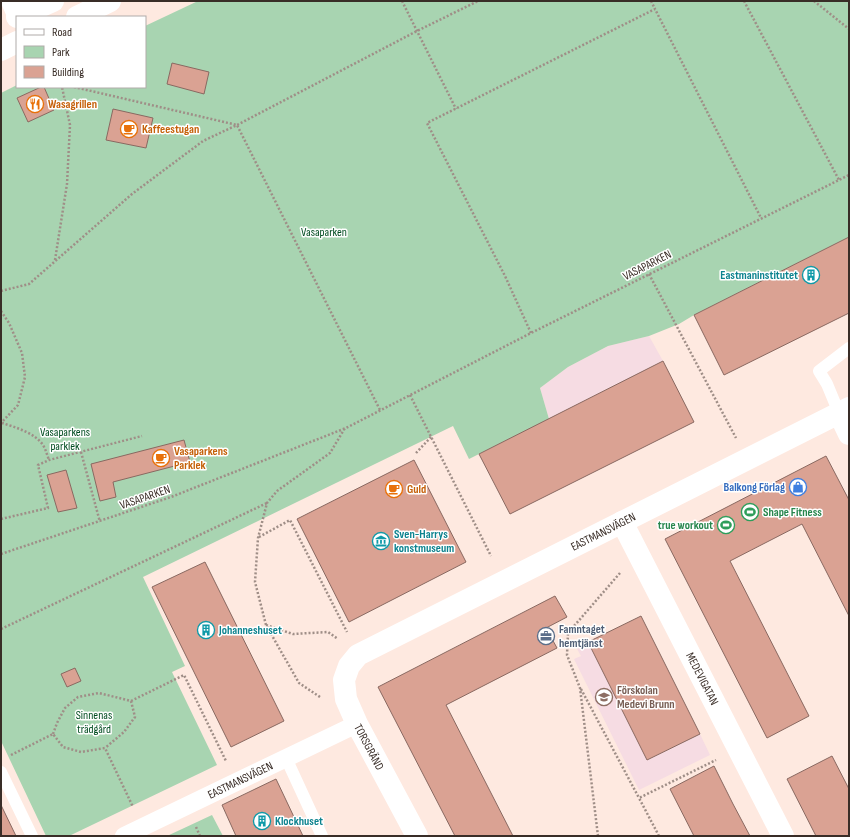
<svg xmlns="http://www.w3.org/2000/svg" width="850" height="837" font-family="'Sofia Sans Condensed',sans-serif">
	<style>
		.education { fill: #f6dce3 }
		.green { fill: #a8d4b1 }
		.building { fill: #daa293; stroke: #896961 }
		.lines { fill: none; stroke-linecap: round; stroke-linejoin: round }
		.path { stroke: #9f8e87; stroke-width: 2.5; stroke-dasharray: 2 2; stroke-linecap: butt }
		.service { stroke: #fff; stroke-width: 12 }
		.pedestrian { stroke: #fff; stroke-width: 18 }
		.minor { stroke: #fff; stroke-width: 22 }
		.secondary { stroke: #fff; stroke-width: 22 }
		.labels { text-anchor: middle; stroke-width: 3; stroke-linejoin: round; paint-order: stroke }
		.food-label { font-size: 12px; font-weight: bold; fill: #c56008; stroke: #fff; text-anchor: start }
		.park-label { font-size: 12px; fill: #004c20; stroke: #fff }
		.street-label { font-size: 12px; fill: #392d27; stroke: #fff }
		.culture-label { font-size: 12px; font-weight: bold; fill: #0d838f; stroke: #fff; text-anchor: start }
		.shop-label { font-size: 12px; font-weight: bold; fill: #366cbe; stroke: #fff; text-anchor: end }
		.leisure-label { font-size: 12px; font-weight: bold; fill: #27864d; stroke: #fff; text-anchor: start }
		.service-label { font-size: 12px; font-weight: bold; fill: #4e5e75; stroke: #fff; text-anchor: start }
		.education-label { font-size: 12px; font-weight: bold; fill: #785e54; stroke: #fff; text-anchor: start }
	</style>
	<rect width="100%" height="100%" fill="#fee9e0"/>
	<!-- education -->
	<path class="education" d="M649,336L663,361L549,419L540,388L568,367L608,346Z
		M588,642L647,760L700,734L710,755L639,790L574,659L581,656L576,647Z"/>
	<!-- green -->
	<path class="green" d="M198,1H849V237L694,315L679,324L649,336L608,346L568,367L540,388L549,419L469,459L453,426L143,577L185,666L172,672L217,765L69,836H46L1,741V93L17,85V87H145V26Z
		M212,815L223,836H167Z"/>
	<!-- building -->
	<path class="building" d="M172,63L209,72L204,94L167,84Z
		M41,87H44L54,110L28,122L17,98Z
		M113,109L153,118L146,148L106,140Z
		M849,237V313L724,375L694,315Z
		M663,361L694,422L510,514L479,454Z
		M184,440L190,462L113,482L116,497L100,501L91,464Z
		M826,456L849,500V616L802,524L730,561L809,716L767,738L665,539Z
		M414,460L466,562L349,622L297,519Z
		M66,470L77,508L58,512L47,475Z
		M205,562L284,721L231,747L152,587Z
		M555,596L567,617L546,628L557,648L446,705L513,836H455L378,687Z
		M641,616L700,734L647,760L588,642Z
		M75,668L81,681L67,687L61,674Z
		M832,756L849,789V836H816L787,779Z
		M714,766L733,804L750,836H694L670,789Z
		M276,779L303,836H236L222,805Z
		M1,805L16,836H1Z"/>
	<g class="lines">
		<!-- path -->
		<path class="path" d="M402,1L456,109
			M651,1L655,9
			M744,1L839,180
			M814,1L849,29
			M74,87L237,125L380,410
			M55,260L67,184L70,125L62,87
			M649,274L736,438
			M1,291L29,284L132,194L203,141L237,125L417,31L478,1
			M1,311L9,323L22,353L25,377L18,405L1,423
			M531,333L505,276L427,123L655,9L761,218
			M410,395L491,556
			M2,423C15,427 35,433 43,445C46,450 47,455 49,460
			M81,452L100,522
			M416,453L431,437
			M1,519L48,508L38,465L49,460L142,436
			M259,537L290,520L347,632
			M1,554L171,497L346,428L531,333L849,175
			M266,625L293,634L328,632L338,639
			M1,629L267,503
			M581,689L639,798
			M320,697L299,683L266,625L255,582L258,538L267,503L277,491L330,453L345,428
			M131,701L184,675L226,761
			M53,734L57,723L65,708L78,697L99,693L131,701L135,717L124,732L105,748
			M11,755L53,734L63,747L81,752L105,748L133,807
			M196,827L200,836
			M598,836L580,688L567,655L568,633L620,573
			M659,836L639,798L716,760"/>
		<!-- service -->
		<path class="service" d="M839,413L827,384L819,371L849,348
			M286,758L322,836
			M1,772L32,836"/>
		<!-- pedestrian -->
		<path class="pedestrian" id="s1" d="M124,836L357,724"/>
		<!-- minor -->
		<g class="minor">
			<path d="M12,1L19,17"/>
			<path d="M839,413L849,434"/>
			<path id="s2" d="M622,522L783,836"/>
			<path id="s3" d="M417,836L357,724L346,699L344,680L349,666L358,655L849,408"/>
		</g>
		<!-- secondary -->
		<path class="secondary" d="M17,17L53,1
			M77,17L110,1
			M1,50L17,42"/>
	</g>
	<!-- icons -->
	<defs>
		<g id="restaurant-ring" transform="scale(0.9)"><circle r="9.5" fill="#fff" stroke="#e8710a" stroke-width="1.5"/><path d="M-5-6h1v4h1v-4h1v4h1v-4h1v5L-1.5 .5V6h-2V.5L-5-1ZM5-6V6H3V1.5H1.5Q1.5-4 5-6Z" fill="#e8710a"/></g>
		<g id="cafe-ring" transform="scale(0.9)"><circle r="9.5" fill="#fff" stroke="#e8710a" stroke-width="1.5"/><path d="M-5.5-4.5H6V0H3Q3 3.5 0 3.5H-2.5Q-5.5 3.5-5.5 0ZM3-3.2v2h1.7v-2ZM-6 4.5H4V6H-6Z" fill="#e8710a"/></g>
		<g id="building-ring" transform="scale(0.9)"><circle r="9.5" fill="#fff" stroke="#0f9aa8" stroke-width="1.5"/><path d="M-4-6H4V6H1V3H-1V6H-4ZM-2.5-4.3h1.7v1.8h-1.7ZM.8-4.3h1.7v1.8H.8ZM-2.5-1h1.7V.8h-1.7ZM.8-1h1.7V.8H.8Z" fill="#0f9aa8"/></g>
		<g id="shop-ring" transform="scale(0.9)"><circle r="9.5" fill="#fff" stroke="#3f7fe0" stroke-width="1.5"/><path d="M-5-2.5h2.3a2.7 3.5 0 0 1 5.4 0H5L5.5 6h-11ZM-1.5-2.5h3a1.5 2.3 0 0 0-3 0Z" fill="#3f7fe0"/></g>
		<g id="stadium-ring" transform="scale(0.9)"><circle r="9.5" fill="#fff" stroke="#2e9e5b" stroke-width="1.5"/><path d="M0-5a6.5 5 0 1 0 0 10a6.5 5 0 1 0 0-10ZM-3.5-1.8h7v3.6h-7Z" fill="#2e9e5b"/></g>
		<g id="museum-ring" transform="scale(0.9)"><circle r="9.5" fill="#fff" stroke="#0f9aa8" stroke-width="1.5"/><path d="M0-6L6-3V-2H-6V-3ZM-5-1h2V3h-2ZM-1-1h2V3h-2ZM3-1h2V3H3ZM-6 4H6V6H-6Z" fill="#0f9aa8"/></g>
		<g id="office-ring" transform="scale(0.9)"><circle r="9.5" fill="#fff" stroke="#5c6f8a" stroke-width="1.5"/><path d="M-6-3h4V-5.5h4V-3h4V5H-6ZM-1-4.5V-3h2v-1.5ZM-6 0V1H6V0Z" fill="#5c6f8a"/></g>
		<g id="school-ring" transform="scale(0.9)"><circle r="9.5" fill="#fff" stroke="#8d6e63" stroke-width="1.5"/><path d="M0-5L7-2L0 1L-7-2ZM-4 1L0 2.5L4 1V4Q0 6-4 4Z" fill="#8d6e63"/></g>
	</defs>
	<g fill-rule="evenodd">
		<use href="#restaurant-ring" x="35" y="104"/>
		<use href="#cafe-ring" x="129" y="129"/>
		<use href="#building-ring" x="811" y="275"/>
		<use href="#cafe-ring" x="161" y="458"/>
		<use href="#shop-ring" x="798" y="487"/>
		<use href="#cafe-ring" x="394" y="489"/>
		<use href="#stadium-ring" x="750" y="512"/>
		<use href="#stadium-ring" x="726" y="525"/>
		<use href="#museum-ring" x="381" y="541"/>
		<use href="#building-ring" x="206" y="630"/>
		<use href="#office-ring" x="546" y="636"/>
		<use href="#school-ring" x="604" y="697"/>
		<use href="#building-ring" x="262" y="821"/>
	</g>
	<g class="labels">
		<!-- food labels -->
		<g class="food-label">
			<text x="48" y="108">Wasagrillen</text>
			<text x="142" y="133">Kaffeestugan</text>
			<text x="174" y="455">Vasaparkens<tspan x="174" dy="14">Parklek</tspan></text>
			<text x="407" y="493">Guld</text>
		</g>
		<!-- park labels -->
		<g class="park-label">
			<text x="324" y="236">Vasaparken</text>
			<text x="65" y="436">Vasaparkens<tspan x="65" dy="14">parklek</tspan></text>
			<text x="94" y="719">Sinnenas<tspan x="94" dy="14">trädgård</tspan></text>
		</g>
		<!-- street labels -->
		<g class="street-label">
			<text transform="translate(647 265) rotate(-27)" y="4">VASAPARKEN</text>
			<text transform="translate(145 497) rotate(-19)" y="4">VASAPARKEN</text>
			<text dy="4" stroke="none"><textPath href="#s3" startOffset="477">EASTMANSVÄGEN</textPath></text>
			<text dy="4" stroke="none"><textPath href="#s2" startOffset="176">MEDEVIGATAN</textPath></text>
			<text transform="translate(369 747) rotate(62)" y="4">TORSGRÄND</text>
			<text dy="4" stroke="none"><textPath href="#s1" startOffset="129">EASTMANSVÄGEN</textPath></text>
		</g>
		<!-- culture labels -->
		<g class="culture-label">
			<text x="798" y="279" text-anchor="end">Eastmaninstitutet</text>
			<text x="394" y="538">Sven-Harrys<tspan x="394" dy="14">konstmuseum</tspan></text>
			<text x="219" y="634">Johanneshuset</text>
			<text x="275" y="825">Klockhuset</text>
		</g>
		<!-- shop labels -->
		<g class="shop-label">
			<text x="785" y="491">Balkong Förlag</text>
		</g>
		<!-- leisure labels -->
		<g class="leisure-label">
			<text x="763" y="516">Shape Fitness</text>
			<text x="713" y="529" text-anchor="end">true workout</text>
		</g>
		<!-- service labels -->
		<g class="service-label">
			<text x="559" y="633">Famntaget<tspan x="559" dy="14">hemtjänst</tspan></text>
		</g>
		<!-- education labels -->
		<g class="education-label">
			<text x="617" y="694">Förskolan<tspan x="617" dy="14">Medevi Brunn</tspan></text>
		</g>
	</g>
	<!-- border -->
	<rect width="850" height="837" fill="none" stroke="#392d27" stroke-width="4"/>
	<!-- legend -->
	<rect x="16" y="16" width="130" height="72" fill="#ffffff" stroke="#b0aba9"/>
	<rect x="24" y="29" width="20" height="6" fill="#ffffff" stroke="#b0aba9"/>
	<text x="52" y="36" font-size="12" fill="#392d27">Road</text>
	<rect x="24" y="46" width="20" height="12" fill="#a8d4b1" stroke="#b0aba9"/>
	<text x="52" y="56" font-size="12" fill="#392d27">Park</text>
	<rect x="24" y="66" width="20" height="12" fill="#daa293" stroke="#b0aba9"/>
	<text x="52" y="76" font-size="12" fill="#392d27">Building</text>
</svg>
